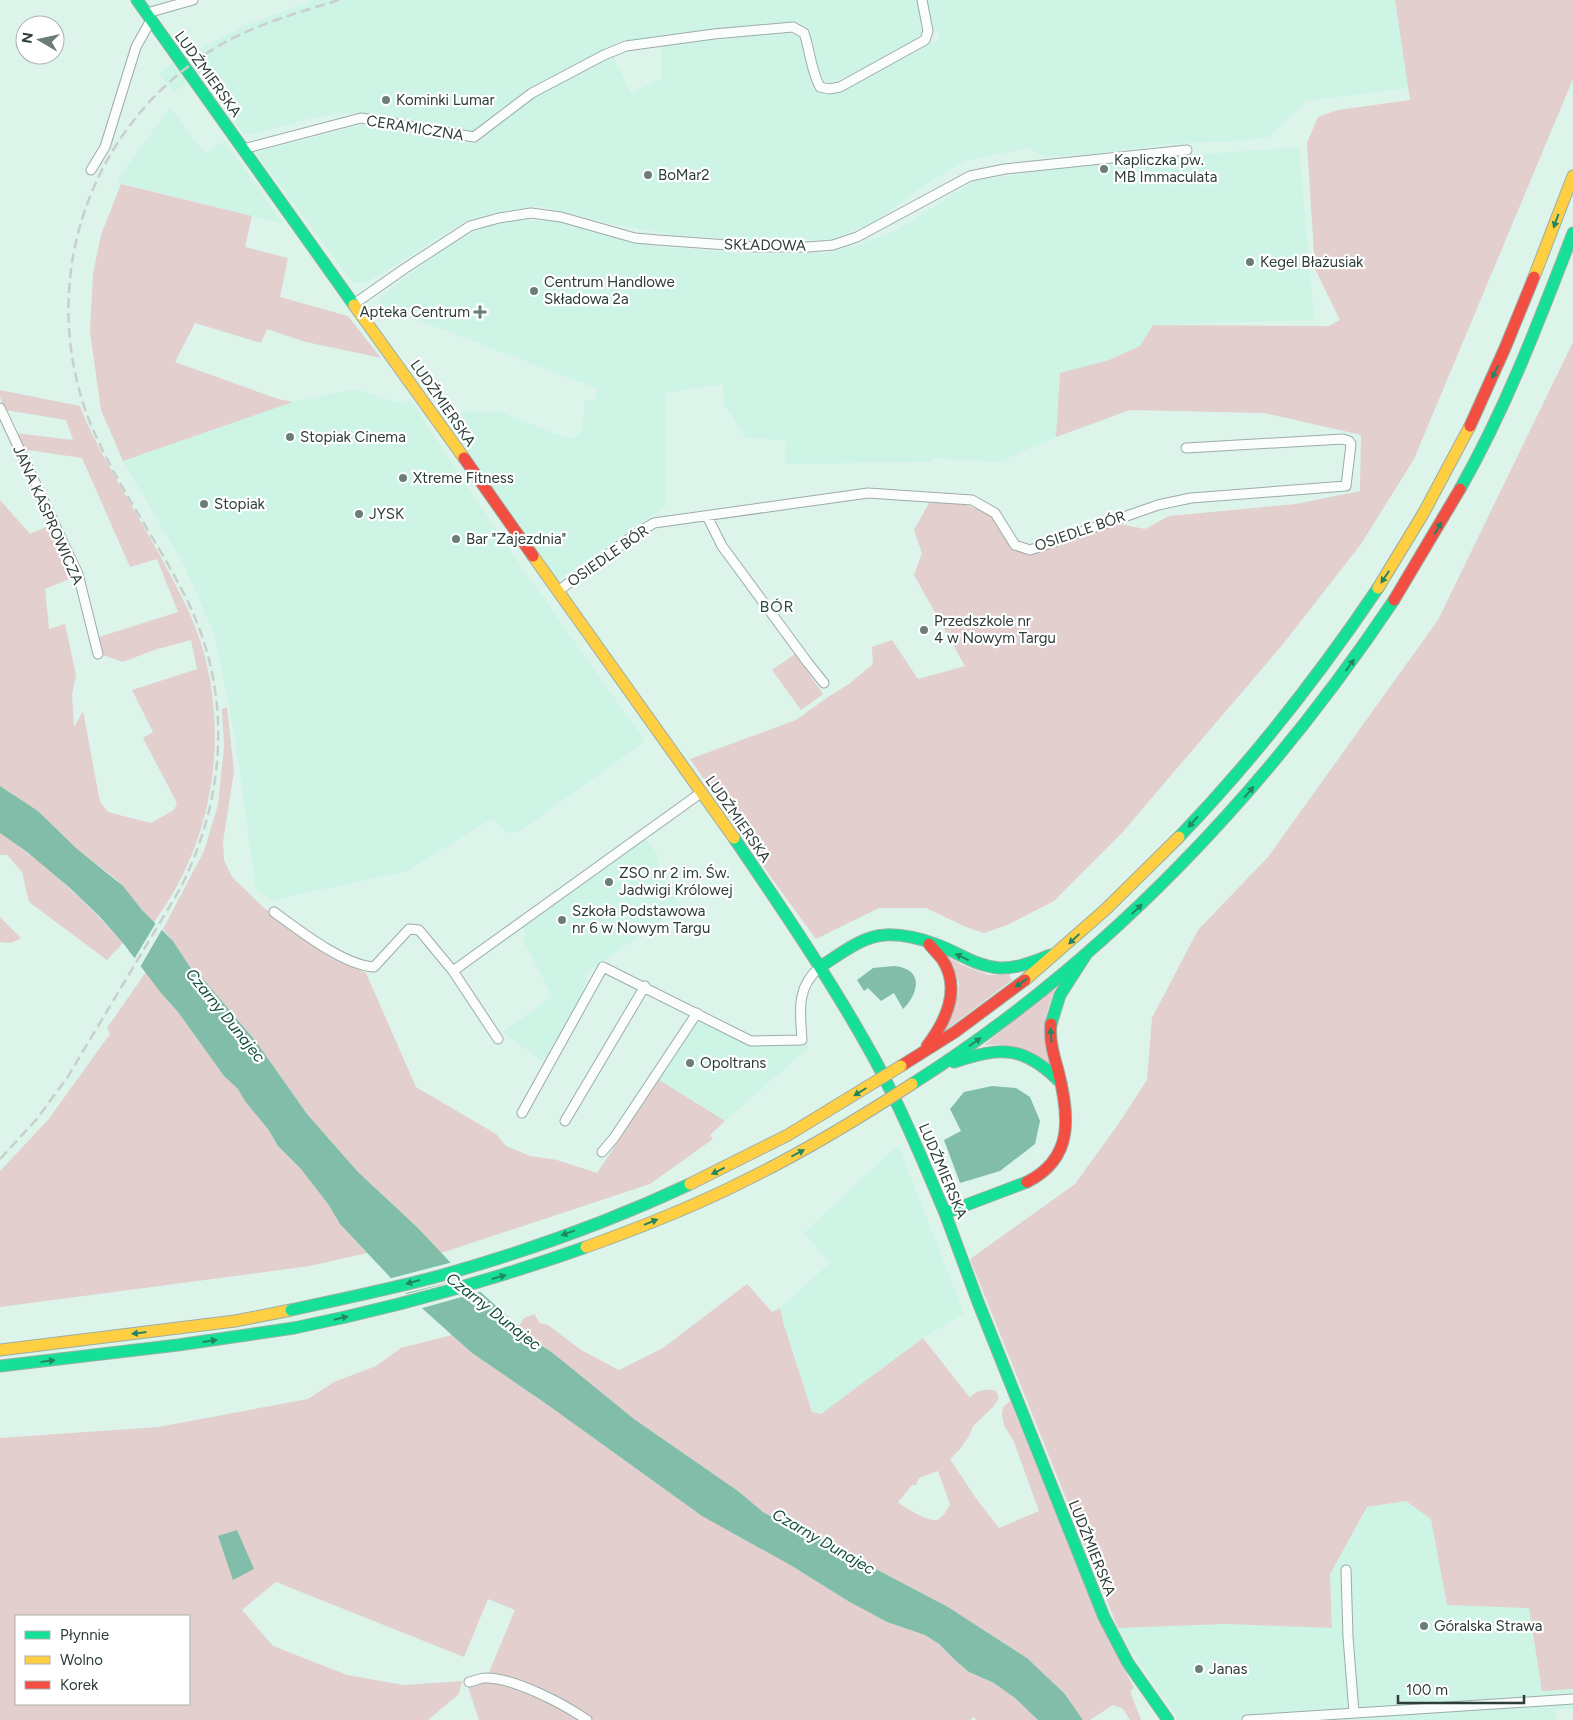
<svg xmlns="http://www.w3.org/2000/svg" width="1573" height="1720" font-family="Figtree,sans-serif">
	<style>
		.built { fill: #cef4e6 }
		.green { fill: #e2cfce; fill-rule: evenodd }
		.water { fill: #81bda8 }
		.pier { fill: #ddf4eb }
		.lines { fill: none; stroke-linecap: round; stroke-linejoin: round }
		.street-casing { stroke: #9cada6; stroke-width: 11 }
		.fast-casing { stroke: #9cada6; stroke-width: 13 }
		.slow-casing { stroke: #9cada6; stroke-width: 13 }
		.jam-casing { stroke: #9cada6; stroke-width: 13 }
		.street { stroke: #fafdfc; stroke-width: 9 }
		.fast { stroke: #16e098; stroke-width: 11 }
		.slow { stroke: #ffcf43; stroke-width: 11 }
		.jam { stroke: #f24e42; stroke-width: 11 }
		.rail { stroke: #c8cfcc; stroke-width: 2.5; stroke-dasharray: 10 5; stroke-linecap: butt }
		.fast-bridge-casing { stroke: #9cada6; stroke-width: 13; stroke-linecap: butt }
		.slow-bridge-casing { stroke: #9cada6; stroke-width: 13; stroke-linecap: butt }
		.fast-bridge { stroke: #16e098; stroke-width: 11 }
		.slow-bridge { stroke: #ffcf43; stroke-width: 11 }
		.oneway { fill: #238663 }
		.poi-dot { fill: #6b7d76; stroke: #fff; stroke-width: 2 }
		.labels { text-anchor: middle; stroke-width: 4.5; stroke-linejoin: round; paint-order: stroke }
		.street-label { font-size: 15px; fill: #2d3d37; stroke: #fff }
		.poi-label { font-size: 15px; fill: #2d3d37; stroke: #fff; text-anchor: start }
		.neighbourhood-label { font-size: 16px; letter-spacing: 1px; fill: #2c5044; stroke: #fff }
		.water-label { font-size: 16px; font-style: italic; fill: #0f4f3d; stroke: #fff }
	</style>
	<rect width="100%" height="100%" fill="#ddf4eb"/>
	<!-- built -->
	<path class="built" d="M314,0H1395L1408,88L1307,101L1269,137L1237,141L1169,144L1093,154L1045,156L1029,148L965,161L929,182L872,224L830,239L775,241L681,236L616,225L541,206L511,209L467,220L366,283H353L255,152L367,124L475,144L532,98L613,56L631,93L661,79V47L777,32L796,34L803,39L807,67L813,89L825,95L848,88L940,39L937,28L849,76L830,83L822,79L806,28L792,22L735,27L619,42L530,87L496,115L472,133L375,116L341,113L312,118L253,134H243L202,72L174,92L159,74L171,64L242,27Z
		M170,107L205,154L225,141L281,221L280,223L116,182Z
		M1299,147L1314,320L1153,325L1140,346L1109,360L1060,373L1056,437L998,462L932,458L931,462L785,464L786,440L746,438L724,404L723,384L666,393V506L556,581L488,484L445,417L469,411L502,412L563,437L575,438L582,430L585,399L595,402L598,389L379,305L381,298L393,287L448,245L488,226L517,220L557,221L633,242L660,247L755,254L823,253L858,245L895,231L974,181L1082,165L1179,156Z
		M354,389L403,404L410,400L520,565L645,741L519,832L506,833L493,818L407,871L273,900L256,892L236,743L215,636L183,563L123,461L293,402Z
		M646,839L657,854L659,873L681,907L589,971L577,1009L545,1064L503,1032L552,996L523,940L527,935L521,926Z
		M698,1018L746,1044L810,1046L725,1121L659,1080Z
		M898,1145L964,1313L923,1338L821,1414L812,1412L784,1325L780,1308L830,1263L804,1233Z
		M1406,1501L1431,1519L1447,1605L1529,1608L1542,1691L1573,1689V1709H1555L1556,1720H1179L1157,1689L1124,1640L1118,1628L1226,1624L1332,1628L1330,1574L1368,1507Z"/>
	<!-- green -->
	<path class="green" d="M1395,0H1573V79L1414,459L1361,544L1283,644L1121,834L1054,901L1007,925L984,933L966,927L926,908H879L816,939L775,883L690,759L796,720L828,697L849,684L873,664L872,647L892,640L918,679L965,666L914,575L922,553L914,530L930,501L966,505L990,514L1012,547L1028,554L1115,523L1145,529L1169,516L1296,504L1360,491L1361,435L1264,413L1130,410L1056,437L1060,373L1109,360L1140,346L1153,325L1329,326L1340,320L1315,269L1307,143L1318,117L1338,110L1410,100Z
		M121,184L252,216L245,247L288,258L280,297L348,316L381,358L306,342L267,329L261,343L195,323L175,362L278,399L293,402L123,461L101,410L90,332L93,274L101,235Z
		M1573,342V1689L1542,1691L1529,1608L1447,1605L1431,1519L1406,1501L1367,1507L1330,1574L1332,1628L1226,1624L1118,1628L970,1259L1075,1184L1119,1123L1147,1080L1152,1018L1198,930L1268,857L1438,620Z
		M0,390L80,406C90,433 105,459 119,484C142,524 166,564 186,606C235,706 220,834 154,922L142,910L117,880L76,848L38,811L0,786V500L30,534L48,526L72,578L45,589L49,629L65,624L76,675L72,695L74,727L83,711L100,802L108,812L115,814L151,823L174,810L177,803L143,738L153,732L132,690L197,669L191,640L154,650L123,662L103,655L99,637L178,612L157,559L130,567L82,458L21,449L14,433L73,440L66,420L5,410L0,397Z
		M795,654L823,694L801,710L772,670Z
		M227,707L234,771L223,842L224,860L232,877L264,908L293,929L321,949L366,973L416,1087L496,1134L506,1146L530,1156L557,1160L597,1173L659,1080L725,1121L710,1135L713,1139L650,1184L441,1253L417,1227L358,1172L307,1114L257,1043L205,981L190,967L173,941L163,929L204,851L218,805L224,747L222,709Z
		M0,833C46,864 86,902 123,943L107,960L29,902L22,872L7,855H0Z
		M0,917L21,938L11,943L0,942Z
		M948,957L962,965L989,975L1009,974L1012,980L942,1033L958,995L959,983Z
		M146,972L161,993L178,1012L224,1076L238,1089L268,1129L278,1146L301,1169L328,1204L340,1224L367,1253L310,1266L0,1307V1171L48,1120L110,1034L107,1028Z
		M1056,986C1044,1018 1041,1032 1051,1065C1026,1051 1014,1042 984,1045Z
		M747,1284L772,1312L780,1308L784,1325L812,1412L821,1414L923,1338L970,1398C974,1390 988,1388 996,1391L999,1398L994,1406L973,1426L969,1436L960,1449L950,1459L975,1497L999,1528L1039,1511L1014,1442L1004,1425L1002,1415L1003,1407L1010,1401L1097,1616L1134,1688L1130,1691L1141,1720H1130L1123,1709L1113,1705L1090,1720H1083L1064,1693L1027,1658L948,1607L855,1558L805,1530L785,1520L774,1518L763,1512L738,1491L634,1419L519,1326L524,1318L534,1314L540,1323L548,1325L581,1350L619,1370L663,1348ZM938,1471L950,1504C947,1510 943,1517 937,1520C931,1523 903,1507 898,1502L912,1485H916L919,1478Z
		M452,1335L472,1353L545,1403L695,1511L792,1566L848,1601L887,1622L925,1635L939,1644L956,1661L969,1672L994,1683L1015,1698L1038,1720H977L973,1717L970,1720H479L468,1687L475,1683L485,1682L515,1610L488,1599L464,1657L276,1582L242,1610L273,1646L347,1675L404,1685L462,1681L459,1694L428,1720H0V1438L158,1427L308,1399L334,1382L376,1366L401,1348ZM16,1616H189V1704H16Z"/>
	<!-- water -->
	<path class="water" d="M0,786L38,811L76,848L123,886L142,910L173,941L190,967L205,981L257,1043L307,1114L358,1172L417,1227L464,1277L534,1340L554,1354L634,1419L738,1491L763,1512L774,1518L785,1520L805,1530L855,1558L948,1607L1027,1658L1064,1693L1083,1720H1038L1015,1698L994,1683L969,1672L956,1661L939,1644L925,1635L887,1622L848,1601L792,1566L702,1516L545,1403L472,1353L405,1293L340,1224L328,1204L301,1169L278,1146L268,1129L245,1101L238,1089L224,1076L178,1012L161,993L123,943L100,917L70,888L27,852L0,833Z
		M894,966C897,966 902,967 906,969C924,977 914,999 903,1009L894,993L881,1001L868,988L864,991L857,980L873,968Z
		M992,1086L1016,1088L1030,1097L1040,1121L1035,1144L1000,1171L960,1183L944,1140L961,1131L950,1109L964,1092Z
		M237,1530L254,1569L233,1580L218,1536Z"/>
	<!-- pier -->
	<path class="pier" d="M157,921L164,926L139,969L133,961Z
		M453,1262L483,1291L419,1309L403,1295L455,1281L402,1294L388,1279Z"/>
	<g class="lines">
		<!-- street casing -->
		<g class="street-casing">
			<path id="street" d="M147,13L193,0
				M243,149L361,118L474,137L532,93L604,55L626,46L714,34L793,27L804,33C810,50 811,71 820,87L829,89L840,87L925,40L928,31L922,0
				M91,170L105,147L136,47L151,20
				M354,304L404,269L470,226L499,218L531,213L561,217L635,238L658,240L755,247H808L833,245L857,237L970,176L1005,169L1187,150
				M0,408L78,574L98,654
				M707,516L722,546L808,663L824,683
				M558,591L637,533L654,523L868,493L972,500L995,513L1015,545L1030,550L1158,505L1191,498L1346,486L1351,444L1349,441L1343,439L1186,448
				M274,912C299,930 343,965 374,967L409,929L419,930L453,971L498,1039
				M453,971L702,792
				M522,1113L603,967L751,1041L802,1040C800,1011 796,987 820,967
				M565,1121L645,986
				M602,1152L614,1138L697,1013
				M1346,1570L1348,1637L1354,1713
				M469,1682C475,1681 482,1677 488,1678C516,1679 564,1704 587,1720
				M1247,1720L1573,1699"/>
		</g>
		<!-- fast casing -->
		<g class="fast-casing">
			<path id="fast" d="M137,0L354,305
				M1460,489C1507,406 1539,321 1573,233
				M1179,837C1253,760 1318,677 1378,588
				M734,838C783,910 832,982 874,1058C901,1108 923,1161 945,1213L1027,1182
				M820,967C839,955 862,936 885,935C902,934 922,939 938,945C959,953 976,966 999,968C1017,969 1034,961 1051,955
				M1051,1024L1060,995L1087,953
				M954,1062C1002,1046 1025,1046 1061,1083
				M912,1084C1106,961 1267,790 1394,600
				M945,1213L978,1302L1104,1617L1128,1663L1168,1720
				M0,1366L178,1345L294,1328"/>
		</g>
		<!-- slow casing -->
		<g class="slow-casing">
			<path id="slow" d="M1534,277L1573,176
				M354,305L464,458
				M533,556L734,838
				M1378,588L1423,514L1470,426
				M1025,980L1105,910L1179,837
				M0,1350L235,1321L291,1310"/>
		</g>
		<!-- jam casing -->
		<g class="jam-casing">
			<path id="jam" d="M1470,426L1505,348L1534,277
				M464,458L533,556
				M1394,600L1460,489
				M927,1046C946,1021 962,989 942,959C938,954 933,949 929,944
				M901,1066L955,1032L1025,980
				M1027,1182C1075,1158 1069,1115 1058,1070C1054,1056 1049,1040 1051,1024"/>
		</g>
		<!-- street -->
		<use href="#street" class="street"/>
		<!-- fast -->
		<use href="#fast" class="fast"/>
		<!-- slow -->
		<use href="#slow" class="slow"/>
		<!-- jam -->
		<use href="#jam" class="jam"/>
		<!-- rail -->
		<path class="rail" d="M0,1159L36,1120L67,1078L180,889C227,796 233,690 185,596C154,534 110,477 86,412C38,275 91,124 215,48C253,25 297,13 339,0"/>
		<!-- fast-bridge casing -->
		<g class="fast-bridge-casing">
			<path id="fast-bridge" d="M291,1310C341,1299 391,1289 439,1276C525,1252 609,1222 690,1184
				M294,1328C393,1308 490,1281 586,1247"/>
		</g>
		<!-- slow-bridge casing -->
		<g class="slow-bridge-casing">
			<path id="slow-bridge" d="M690,1184L788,1135L901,1066
				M586,1247C639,1228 693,1207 744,1181C802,1153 858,1119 912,1084"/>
		</g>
		<!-- fast-bridge -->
		<use href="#fast-bridge" class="fast-bridge"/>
		<!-- slow-bridge -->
		<use href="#slow-bridge" class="slow-bridge"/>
	</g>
	<!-- one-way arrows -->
	<defs><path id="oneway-solid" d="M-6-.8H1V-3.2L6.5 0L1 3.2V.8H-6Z" transform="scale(1.25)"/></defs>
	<g class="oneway">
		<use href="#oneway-solid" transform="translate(1556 221) rotate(110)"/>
		<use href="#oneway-solid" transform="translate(1495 372) rotate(115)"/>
		<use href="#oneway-solid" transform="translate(1438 528) rotate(-60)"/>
		<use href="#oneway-solid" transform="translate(1385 577) rotate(124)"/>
		<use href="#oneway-solid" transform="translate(1350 665) rotate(-54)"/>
		<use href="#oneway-solid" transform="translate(1249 792) rotate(-49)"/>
		<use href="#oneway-solid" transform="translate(1193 822) rotate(132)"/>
		<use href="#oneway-solid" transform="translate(1137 909) rotate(-43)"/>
		<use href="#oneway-solid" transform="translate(1074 939) rotate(137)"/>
		<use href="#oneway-solid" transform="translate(962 957) rotate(-154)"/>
		<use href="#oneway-solid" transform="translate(1021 983) rotate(144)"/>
		<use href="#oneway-solid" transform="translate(1051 1035) rotate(-95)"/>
		<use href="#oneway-solid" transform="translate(975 1042) rotate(-35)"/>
		<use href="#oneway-solid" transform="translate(860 1092) rotate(148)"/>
		<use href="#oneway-solid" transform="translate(798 1153) rotate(-28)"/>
		<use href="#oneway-solid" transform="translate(718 1171) rotate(154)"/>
		<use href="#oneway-solid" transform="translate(651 1222) rotate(-22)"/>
		<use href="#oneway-solid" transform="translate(568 1233) rotate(160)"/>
		<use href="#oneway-solid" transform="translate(499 1277) rotate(-16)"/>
		<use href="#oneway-solid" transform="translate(413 1282) rotate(165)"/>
		<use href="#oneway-solid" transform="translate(341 1318) rotate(-13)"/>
		<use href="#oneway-solid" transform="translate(139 1333) rotate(173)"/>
		<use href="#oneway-solid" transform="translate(210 1341) rotate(-8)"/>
		<use href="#oneway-solid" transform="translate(48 1361) rotate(-7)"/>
	</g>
	<!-- markers -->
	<g class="poi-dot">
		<circle cx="386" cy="100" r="5"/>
		<circle cx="1104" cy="169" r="5"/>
		<circle cx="648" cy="175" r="5"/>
		<circle cx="1250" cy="262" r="5"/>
		<circle cx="534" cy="291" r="5"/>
		<path d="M477.5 304.5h5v5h5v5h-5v5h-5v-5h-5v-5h5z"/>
		<circle cx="290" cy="437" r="5"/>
		<circle cx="403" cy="478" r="5"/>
		<circle cx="204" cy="504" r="5"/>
		<circle cx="359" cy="514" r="5"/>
		<circle cx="456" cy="539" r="5"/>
		<circle cx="924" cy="630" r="5"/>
		<circle cx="609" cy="882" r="5"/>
		<circle cx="562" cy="920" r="5"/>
		<circle cx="690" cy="1063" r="5"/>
		<circle cx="1424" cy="1626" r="5"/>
		<circle cx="1199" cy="1669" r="5"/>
	</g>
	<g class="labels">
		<!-- street labels -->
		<g class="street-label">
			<text transform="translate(208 74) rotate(54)" y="5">LUDŹMIERSKA</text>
			<text transform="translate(415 128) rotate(9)" y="5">CERAMICZNA</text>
			<text transform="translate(765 245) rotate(1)" y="5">SKŁADOWA</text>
			<text transform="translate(443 403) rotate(55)" y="5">LUDŹMIERSKA</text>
			<text transform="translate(48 515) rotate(66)" y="5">JANA KASPROWICZA</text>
			<text transform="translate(1080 531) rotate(-19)" y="5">OSIEDLE BÓR</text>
			<text transform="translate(608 556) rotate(-35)" y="5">OSIEDLE BÓR</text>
			<text transform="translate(738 819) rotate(55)" y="5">LUDŹMIERSKA</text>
			<text transform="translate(943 1171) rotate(67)" y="5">LUDŹMIERSKA</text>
			<text transform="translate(1092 1548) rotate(68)" y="5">LUDŹMIERSKA</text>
		</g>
		<!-- poi labels -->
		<g class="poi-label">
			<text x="396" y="105">Kominki Lumar</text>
			<text x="1114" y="165">Kapliczka pw.<tspan x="1114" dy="17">MB Immaculata</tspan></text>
			<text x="658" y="180">BoMar2</text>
			<text x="1260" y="267">Kegel Błażusiak</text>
			<text x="544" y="287">Centrum Handlowe<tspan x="544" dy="17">Składowa 2a</tspan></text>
			<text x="470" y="317" text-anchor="end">Apteka Centrum</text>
			<text x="300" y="442">Stopiak Cinema</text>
			<text x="413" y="483">Xtreme Fitness</text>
			<text x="214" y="509">Stopiak</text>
			<text x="369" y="519">JYSK</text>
			<text x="466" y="544">Bar "Zajezdnia"</text>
			<text x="934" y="626">Przedszkole nr<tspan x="934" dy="17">4 w Nowym Targu</tspan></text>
			<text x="619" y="878">ZSO nr 2 im. Św.<tspan x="619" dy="17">Jadwigi Królowej</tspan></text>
			<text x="572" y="916">Szkoła Podstawowa<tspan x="572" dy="17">nr 6 w Nowym Targu</tspan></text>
			<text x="700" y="1068">Opoltrans</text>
			<text x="1434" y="1631">Góralska Strawa</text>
			<text x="1209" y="1674">Janas</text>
		</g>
		<!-- neighbourhood labels -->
		<g class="neighbourhood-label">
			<text x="777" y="612">BÓR</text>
		</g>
		<!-- water labels -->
		<g class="water-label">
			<text transform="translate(226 1015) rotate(51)" y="6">Czarny Dunajec</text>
			<text transform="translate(494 1311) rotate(38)" y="6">Czarny Dunajec</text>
			<text transform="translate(824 1541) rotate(30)" y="6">Czarny Dunajec</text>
		</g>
	</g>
	<!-- legend -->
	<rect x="15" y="1615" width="175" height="90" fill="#ffffff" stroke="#abb1af"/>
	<rect x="25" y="1631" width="25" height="8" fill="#16e098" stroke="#abb1af"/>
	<text x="60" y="1640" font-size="15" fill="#2d3d37">Płynnie</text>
	<rect x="25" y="1656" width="25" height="8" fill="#ffcf43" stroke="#abb1af"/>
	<text x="60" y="1665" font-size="15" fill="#2d3d37">Wolno</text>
	<rect x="25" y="1681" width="25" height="8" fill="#f24e42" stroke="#abb1af"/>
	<text x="60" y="1690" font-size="15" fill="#2d3d37">Korek</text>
	<!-- north arrow -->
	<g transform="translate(40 40) rotate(279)"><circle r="24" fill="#ffffff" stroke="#abb1af"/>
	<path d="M0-4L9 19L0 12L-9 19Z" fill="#6b7d76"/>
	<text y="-8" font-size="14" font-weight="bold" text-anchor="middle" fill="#2d3d37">N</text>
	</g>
	<!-- scale -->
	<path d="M1398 1695v8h126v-8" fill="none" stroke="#2d3d37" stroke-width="2.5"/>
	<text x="1406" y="1695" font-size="15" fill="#2d3d37" stroke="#ffffff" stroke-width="4" paint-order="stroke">100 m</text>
</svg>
